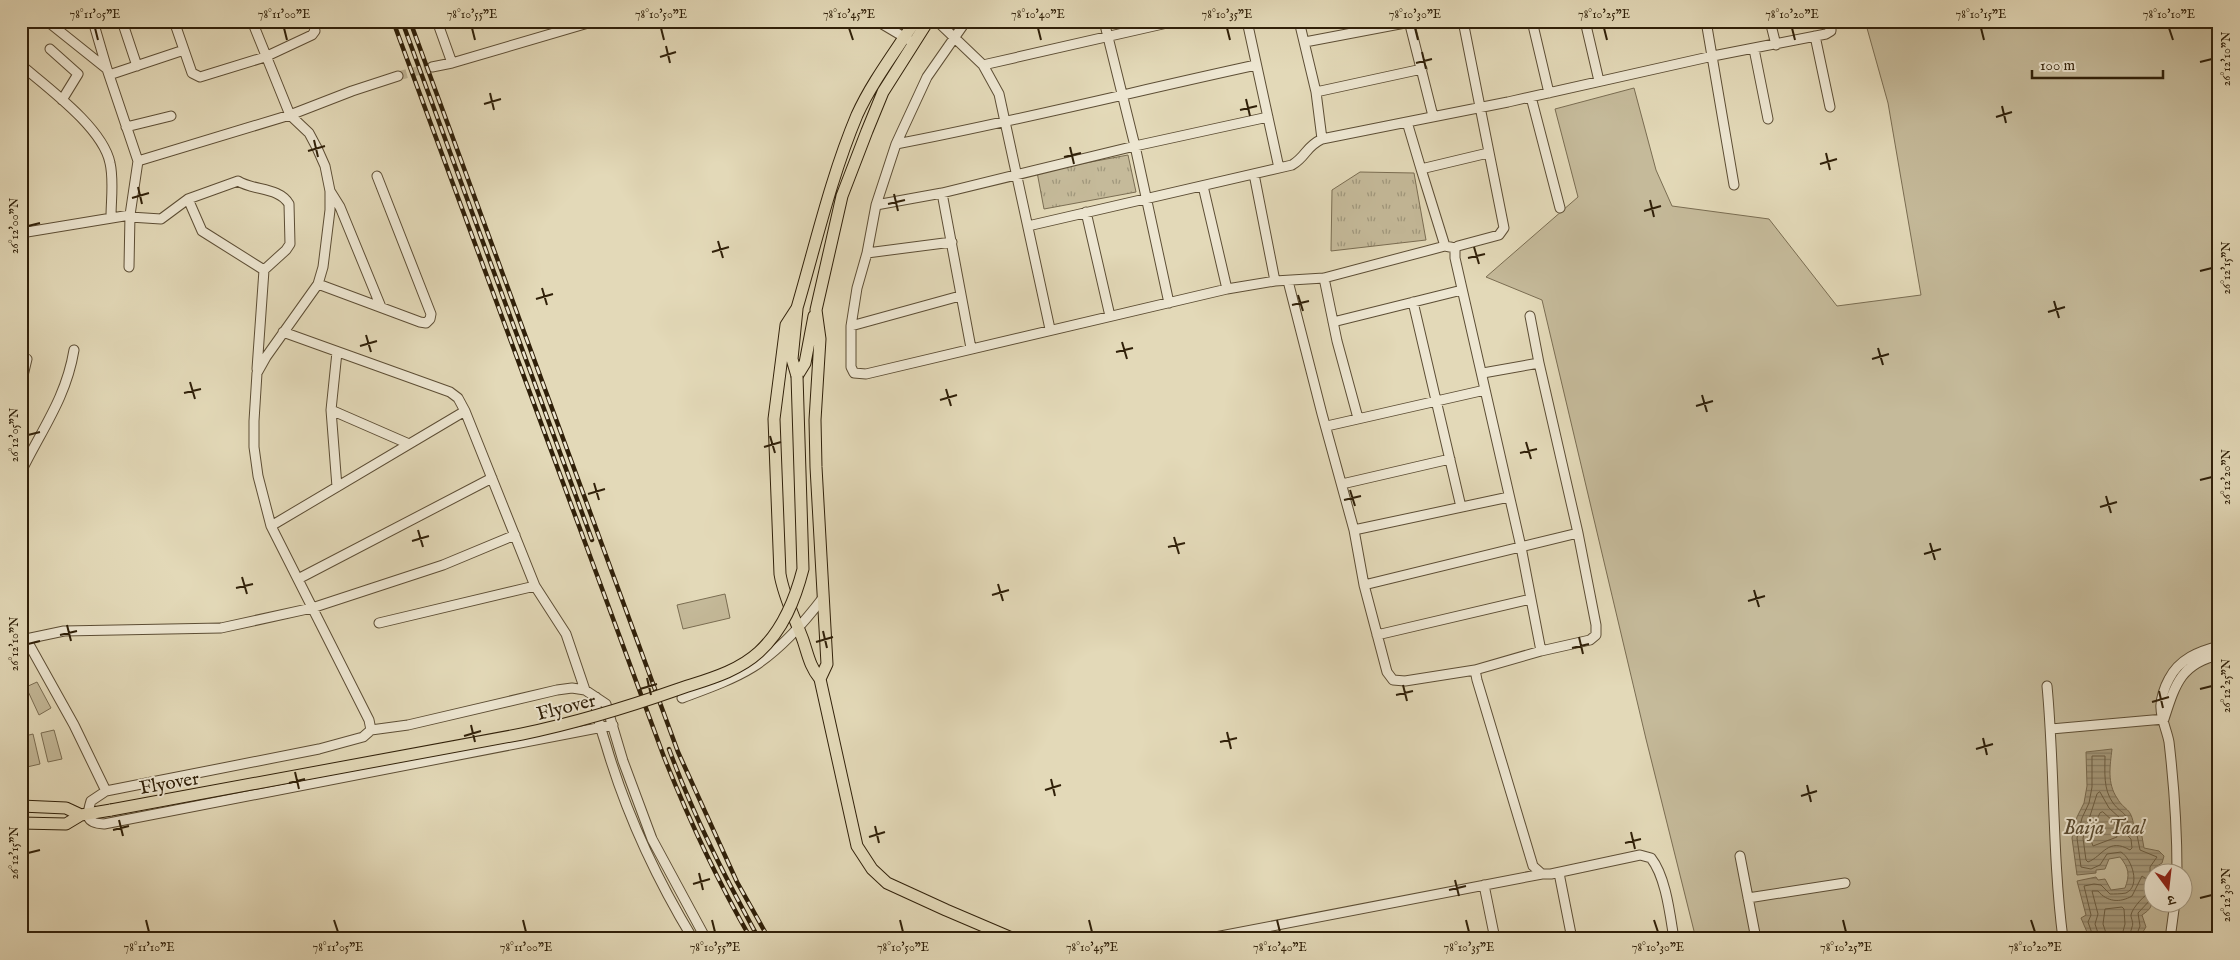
<svg xmlns="http://www.w3.org/2000/svg" width="2240" height="960" font-family="'IM FELL English','Noto Serif Devanagari',serif">
	<style>
		.grass { fill: url(#grass-tufts); stroke: #7a6d52 }
		.green { fill: #c5ba9a; stroke: #7a6d52; fill-rule: evenodd }
		.water { fill: url(#water-rules); stroke: #77694e }
		.lines { fill: none; stroke-linecap: round; stroke-linejoin: round }
		.shore { stroke: #6b5d42; stroke-width: 1 }
		.minor-tunnel { stroke: #bfb495; stroke-width: 9; stroke-dasharray: 9 4.5; stroke-linecap: butt }
		.minor-casing { stroke: #5d4e35; stroke-width: 11 }
		.major-casing { stroke: #302009; stroke-width: 13 }
		.minor { stroke: #ede6d1; stroke-width: 9 }
		.major { stroke: #e3d9b8; stroke-width: 11 }
		.rail-casing { stroke: #302009; stroke-width: 4.5 }
		.rail { stroke: #ede6d1; stroke-width: 2.5; stroke-dasharray: 8; stroke-linecap: butt }
		.major-bridge-casing { stroke: #302009; stroke-width: 13; stroke-linecap: butt }
		.major-bridge { stroke: #e3d9b8; stroke-width: 11 }
		.ticks { fill: none; stroke: #302009; stroke-width: 2 }
		.labels { text-anchor: middle; stroke-width: 4; stroke-linejoin: round; paint-order: stroke }
		.street-label { font-size: 19px; fill: #302009; stroke: #ede6d1 }
		.water-label { font-size: 20px; font-style: italic; fill: #594b31; stroke: #ede6d1 }
		.neatline { fill: none; stroke: #302009; stroke-width: 2 }
		.ticks-label { font-size: 12px; text-anchor: middle; fill: #302009 }
	</style>
	<defs>
		<pattern id="grass-tufts" width="24" height="20" patternUnits="userSpaceOnUse" patternTransform="scale(1.25)"><rect width="24" height="20" fill="#c5ba9a"/><path d="M3 7l-1-3M5 7V3M7 7l1-3M15 17l-1-3M17 17v-4M19 17l1-3" fill="none" stroke="#a0977c"/></pattern>
		<pattern id="water-rules" width="6" height="5" patternUnits="userSpaceOnUse" patternTransform="scale(1.25)"><rect width="6" height="5" fill="#a69a7c"/><path d="M0 2.5h6" fill="none" stroke="#887d64"/></pattern>
	</defs>
	<rect width="100%" height="100%" fill="#e3d9b8"/>
	<filter id="stains"><feTurbulence type="fractalNoise" baseFrequency=".004" numOctaves="4"/><feColorMatrix values="0 0 0 0 .2 0 0 0 0 .09 0 0 0 0 .02 0 0 0 .5 -.17"/></filter>
	<radialGradient id="worn" r=".72"><stop offset=".6" stop-color="#630" stop-opacity="0"/><stop offset="1" stop-color="#630" stop-opacity=".3"/></radialGradient>
	<!-- grass -->
	<path class="grass" d="M1128,155L1136,192L1044,209L1037,172Z
		M1360,172L1414,173L1426,240L1331,251L1332,190Z"/>
	<!-- green -->
	<path class="green" d="M1865,21H2219V939H1696L1646,739L1542,300L1486,277L1578,197L1555,109L1634,88L1656,170L1672,206L1769,219L1837,306L1921,295L1888,103ZM2152,872H2182V902H2152Z
		M725,594L730,618L683,629L677,605Z
		M37,682L51,708L39,715L26,687Z
		M54,730L62,759L48,762L41,733Z
		M33,734L40,764L27,767L21,737Z"/>
	<!-- water -->
	<path class="water" d="M2112,749C2110,766 2107,783 2117,798C2125,812 2131,806 2134,827L2141,831L2144,848L2159,851L2164,856L2162,863L2154,868L2155,872H2152V894L2151,895C2153,906 2151,909 2142,915L2146,927L2139,938L2090,939L2081,918L2086,915L2077,881L2096,877L2098,880L2105,879L2111,890L2125,888C2130,875 2129,868 2120,857L2109,859L2105,869L2096,870V873L2077,875L2072,838L2077,817L2084,803L2087,786L2086,752Z"/>
	<g class="lines">
		<!-- shore -->
		<path class="shore" d="M2100,792L2109,808L2121,819L2123,831L2131,839L2132,848L2130,850C2108,837 2103,856 2088,862L2086,860L2083,838L2097,794Z
			M2103,812L2114,822L2117,837L2093,846C2088,837 2095,823 2100,813Z
			M2094,939L2088,922L2091,915L2084,886L2094,884L2101,885L2110,894C2114,894 2121,894 2126,893C2141,886 2132,859 2121,852L2107,854L2100,865L2091,869L2081,867L2077,838L2082,818L2089,803L2092,787V756H2105C2105,772 2103,789 2113,803C2123,816 2126,809 2129,829L2137,835L2140,850L2157,857L2150,867V873L2152,877
			M2100,939L2095,924L2098,914L2092,891H2098C2107,902 2120,903 2132,896L2142,876L2152,883
			M2108,939L2103,924L2105,909L2122,907L2124,909L2125,924L2121,939
			M2128,939C2129,934 2131,932 2132,927C2134,923 2131,919 2131,915C2132,908 2146,893 2152,891
			M2135,939L2140,926L2138,913L2152,898"/>
		<!-- minor-tunnel -->
		<path class="minor-tunnel" d="M398,76L432,67"/>
		<!-- minor casing -->
		<g class="minor-casing">
			<path id="minor" d="M47,21L107,69
				M93,21L107,69L138,161
				M122,21L137,66
				M174,21L192,73L200,77L265,57L312,35L315,31L313,21
				M252,21L290,115L309,133L317,148L325,166L330,191V210L323,267L318,284L266,357L257,373L254,421V447L258,476L271,526L369,720L371,730L363,737L319,749L106,791L91,801C86,817 86,823 104,824L613,725
				M437,21L452,63
				M877,21L909,40
				M937,21L983,65L999,94L1050,329
				M966,21L927,77L896,144L876,205L867,253L857,288L851,326V367L854,373L866,374L1227,289L1275,281L1324,278L1445,246L1455,248
				M1104,21L1135,146L1169,303
				M1247,21L1279,168
				M1299,21L1316,92L1322,139
				M1463,21L1504,228L1499,235L1458,246L1455,248V258L1521,547L1541,651L1475,670L1477,680L1533,866L1542,874H1551L1640,855L1651,858C1666,877 1670,915 1674,939
				M1532,21L1549,93
				M1585,21L1599,81
				M1706,21L1734,185
				M1770,21L1776,45
				M1815,36L1830,107
				M1305,42L1405,23L1410,25L1433,116
				M50,49L78,74L62,100
				M1754,49L1768,119
				M21,65C48,88 103,128 110,163C114,180 111,200 111,217
				M983,65L1176,21
				M432,67L452,63L595,21
				M109,75L184,50
				M1316,92L1422,69
				M1531,97L1560,208
				M126,127L171,116
				M896,144C1017,121 1136,91 1256,65
				M1421,169L1407,122L1508,102L1713,56L1826,34L1831,31V21
				M1254,174L1275,281
				M1203,186L1227,289
				M330,191L340,207L381,307
				M942,193L971,348
				M188,199L202,231L264,270
				M876,205L942,193L1135,146L1268,117
				M1086,212L1110,316
				M130,217L161,219L188,199L238,181C254,191 279,187 289,204L290,244L286,250L264,270L257,369
				M1028,226L1292,165C1307,156 1305,147 1322,139L1407,122
				M21,233L130,215L138,161L290,115L352,91L398,76
				M1445,246L1421,169L1488,153
				M867,253L952,242
				M129,267L130,215
				M1324,278L1337,341L1358,418
				M1288,281L1322,414L1354,530L1364,585L1387,672L1393,680L1405,681L1475,670
				M318,284L420,322L426,323L430,319L431,314L377,176
				M1413,302L1461,507
				M1530,316L1539,363
				M1333,322L1462,290
				M851,326L960,296
				M283,332L450,392L458,398L465,411L535,586L566,634L585,690
				M337,352L331,410L337,487
				M1483,373L1539,363L1578,533L1596,625V635L1590,640L1541,651
				M21,384L27,359
				M331,410L409,444
				M1327,426L1485,390
				M21,472C42,429 66,398 74,350
				M1342,484L1450,459
				M271,526L465,411
				M1354,530L1509,497
				M298,579L492,478
				M1364,585L1578,533
				M379,623L535,586
				M21,630L74,725L106,791
				M1377,635L1531,599
				M26,639L64,631L221,628L312,608L443,565L515,535
				M2047,686C2055,770 2052,855 2063,939
				M596,697C595,713 601,729 606,745C626,813 656,878 693,939
				M682,698C706,689 732,680 753,667C781,649 803,624 822,599
				M2164,719C2175,685 2181,663 2219,655
				M2051,729L2164,719
				M371,730L408,725L557,690L572,688L585,690L606,704L623,761L652,839L706,939
				M1740,856L1756,939
				M2177,872C2177,829 2174,785 2169,742C2167,731 2161,719 2161,708C2160,700 2165,686 2169,679C2179,659 2199,651 2219,646
				M1559,873L1572,939
				M1484,885L1495,939
				M1748,898L1845,883
				M1205,939L1542,874
				M2170,939L2175,902"/>
		</g>
		<!-- major casing -->
		<g class="major-casing">
			<path id="major" d="M915,21C895,52 872,82 857,115C831,177 816,243 797,308L786,325L774,419L780,574C784,598 795,618 803,640C808,655 810,667 820,679L857,846L872,869L887,883L946,910L1014,939
				M797,376L805,363L814,316
				M797,376L792,359L797,309
				M820,679L827,664L816,467L815,420L820,339L816,310L842,196L867,131L883,92L928,21
				M21,806L66,808L81,815
				M21,823L66,824L81,815L111,810"/>
		</g>
		<!-- minor -->
		<use href="#minor" class="minor"/>
		<!-- major -->
		<use href="#major" class="major"/>
		<!-- rail casing -->
		<g class="rail-casing">
			<path id="rail" d="M393,21L664,757C689,820 717,880 751,939
				M402,21L592,540
				M410,21L678,752L737,882L769,939
				M669,749C693,815 725,877 759,939"/>
		</g>
		<!-- rail -->
		<use href="#rail" class="rail"/>
		<!-- major-bridge casing -->
		<g class="major-bridge-casing">
			<path id="major-bridge" d="M111,810L522,734C575,723 625,708 676,690C705,680 736,673 759,652C783,630 795,600 803,569L797,376"/>
		</g>
		<!-- major-bridge -->
		<use href="#major-bridge" class="major-bridge"/>
	</g>
	<!-- ticks -->
	<path class="ticks" d="M95,28L98,40M284,28L287,40M472,28L475,40M661,28L664,40M849,28L853,40M1038,28L1041,40M1227,28L1230,40M1415,28L1418,40M1604,28L1607,40M1792,28L1795,40M1981,28L1984,40M2169,28L2173,40M666,46L670,63M1422,52L1426,69M660,57L676,52M2200,62L2212,59M1416,63L1432,59M490,93L494,110M1246,99L1250,116M484,104L501,99M2002,106L2006,123M1240,110L1257,106M1996,117L2012,112M314,140L318,157M1070,147L1074,164M308,151L325,146M1826,153L1830,170M1064,157L1081,153M1820,164L1837,159M138,187L142,204M894,194L898,211M132,198L149,193M1650,200L1654,217M888,204L905,200M1644,211L1661,206M28,226L40,223M718,241L723,258M1474,247L1479,264M712,252L729,247M1468,258L1485,254M2200,271L2212,268M542,288L547,305M1298,295L1303,311M536,299L553,294M2054,301L2059,318M1292,305L1309,301M2048,312L2065,307M366,335L371,352M1122,342L1127,359M360,346L377,341M1878,348L1883,365M1116,352L1133,348M1872,359L1889,354M190,382L195,399M946,389L951,406M184,393L201,389M1702,395L1707,412M940,400L957,395M1696,406L1713,401M28,435L40,432M770,436L775,453M1526,442L1531,459M764,447L781,442M1520,453L1537,449M2200,480L2212,477M594,483L599,500M1350,490L1355,506M588,494L605,489M2106,496L2111,513M1344,500L1361,496M2100,507L2117,502M418,530L423,547M1174,537L1179,554M412,541L429,536M1930,543L1935,560M1168,547L1185,543M1924,554L1941,549M242,577L247,594M998,584L1003,601M236,588L253,584M1754,590L1759,607M992,595L1009,590M1748,601L1765,596M67,625L71,641M823,631L827,648M60,635L77,631M1579,637L1583,654M816,642L833,637M28,644L40,641M1572,648L1589,644M647,678L651,695M1403,685L1407,701M640,689L657,684M2200,689L2212,686M2159,691L2163,708M1396,695L1413,691M2152,702L2169,697M471,725L475,742M1227,732L1231,749M464,736L481,731M1983,738L1987,755M1220,742L1237,738M1976,749L1993,744M295,772L299,789M1051,779L1055,796M289,783L305,779M1807,785L1811,802M1045,790L1061,785M1801,796L1817,791M119,820L123,836M875,826L879,843M113,830L129,826M1631,832L1635,849M869,837L885,832M1625,843L1641,839M28,853L40,850M699,873L703,890M1455,880L1459,896M693,884L710,879M1449,890L1466,886M2200,898L2212,895M146,920L149,932M334,920L338,932M523,920L526,932M712,920L715,932M900,920L903,932M1089,920L1092,932M1277,920L1280,932M1466,920L1469,932M1654,920L1658,932M1843,920L1846,932M2031,920L2035,932"/>
	<g class="labels">
		<!-- street labels -->
		<g class="street-label">
			<text transform="translate(566 706) rotate(-14)" y="7">Flyover</text>
			<text transform="translate(169 782) rotate(-10)" y="7">Flyover</text>
		</g>
		<!-- water labels -->
		<g class="water-label">
			<text x="2104" y="834">Baija Taal</text>
		</g>
	</g>
	<!-- margin -->
	<rect width="2240" height="960" fill="none" stroke="#e3d9b8" stroke-width="55"/>
	<!-- north arrow -->
	<g transform="translate(2168 888) rotate(165)"><circle r="24" fill="#ede6d1" stroke="#a19781"/>
	<path d="M0-4L9 19L0 12L-9 19Z" fill="#8f2418"/>
	<text y="-8" font-size="14" font-weight="bold" text-anchor="middle" fill="#302009">उ</text>
	</g>
	<!-- scale -->
	<path d="M2032 70v8h131v-8" fill="none" stroke="#302009" stroke-width="2.5"/>
	<text x="2040" y="70" font-size="15" fill="#302009" stroke="#ede6d1" stroke-width="4" paint-order="stroke">100 m</text>
	<rect x="28" y="28" width="2184" height="904" class="neatline"/>
	<g class="ticks-label">
		<text x="95" y="18">78°11'05"E</text>
		<text x="284" y="18">78°11'00"E</text>
		<text x="472" y="18">78°10'55"E</text>
		<text x="661" y="18">78°10'50"E</text>
		<text x="849" y="18">78°10'45"E</text>
		<text x="1038" y="18">78°10'40"E</text>
		<text x="1227" y="18">78°10'35"E</text>
		<text x="1415" y="18">78°10'30"E</text>
		<text x="1604" y="18">78°10'25"E</text>
		<text x="1792" y="18">78°10'20"E</text>
		<text x="1981" y="18">78°10'15"E</text>
		<text x="2169" y="18">78°10'10"E</text>
		<text transform="translate(2226 59) rotate(-90)" y="4">26°12'10"N</text>
		<text transform="translate(14 226) rotate(-90)" y="4">26°12'00"N</text>
		<text transform="translate(2226 268) rotate(-90)" y="4">26°12'15"N</text>
		<text transform="translate(14 435) rotate(-90)" y="4">26°12'05"N</text>
		<text transform="translate(2226 477) rotate(-90)" y="4">26°12'20"N</text>
		<text transform="translate(14 644) rotate(-90)" y="4">26°12'10"N</text>
		<text transform="translate(2226 686) rotate(-90)" y="4">26°12'25"N</text>
		<text transform="translate(14 853) rotate(-90)" y="4">26°12'15"N</text>
		<text transform="translate(2226 895) rotate(-90)" y="4">26°12'30"N</text>
		<text x="149" y="951">78°11'10"E</text>
		<text x="338" y="951">78°11'05"E</text>
		<text x="526" y="951">78°11'00"E</text>
		<text x="715" y="951">78°10'55"E</text>
		<text x="903" y="951">78°10'50"E</text>
		<text x="1092" y="951">78°10'45"E</text>
		<text x="1280" y="951">78°10'40"E</text>
		<text x="1469" y="951">78°10'35"E</text>
		<text x="1658" y="951">78°10'30"E</text>
		<text x="1846" y="951">78°10'25"E</text>
		<text x="2035" y="951">78°10'20"E</text>
	</g>
	<rect width="100%" height="100%" filter="url(#stains)"/>
	<rect width="100%" height="100%" fill="url(#worn)"/>
</svg>
